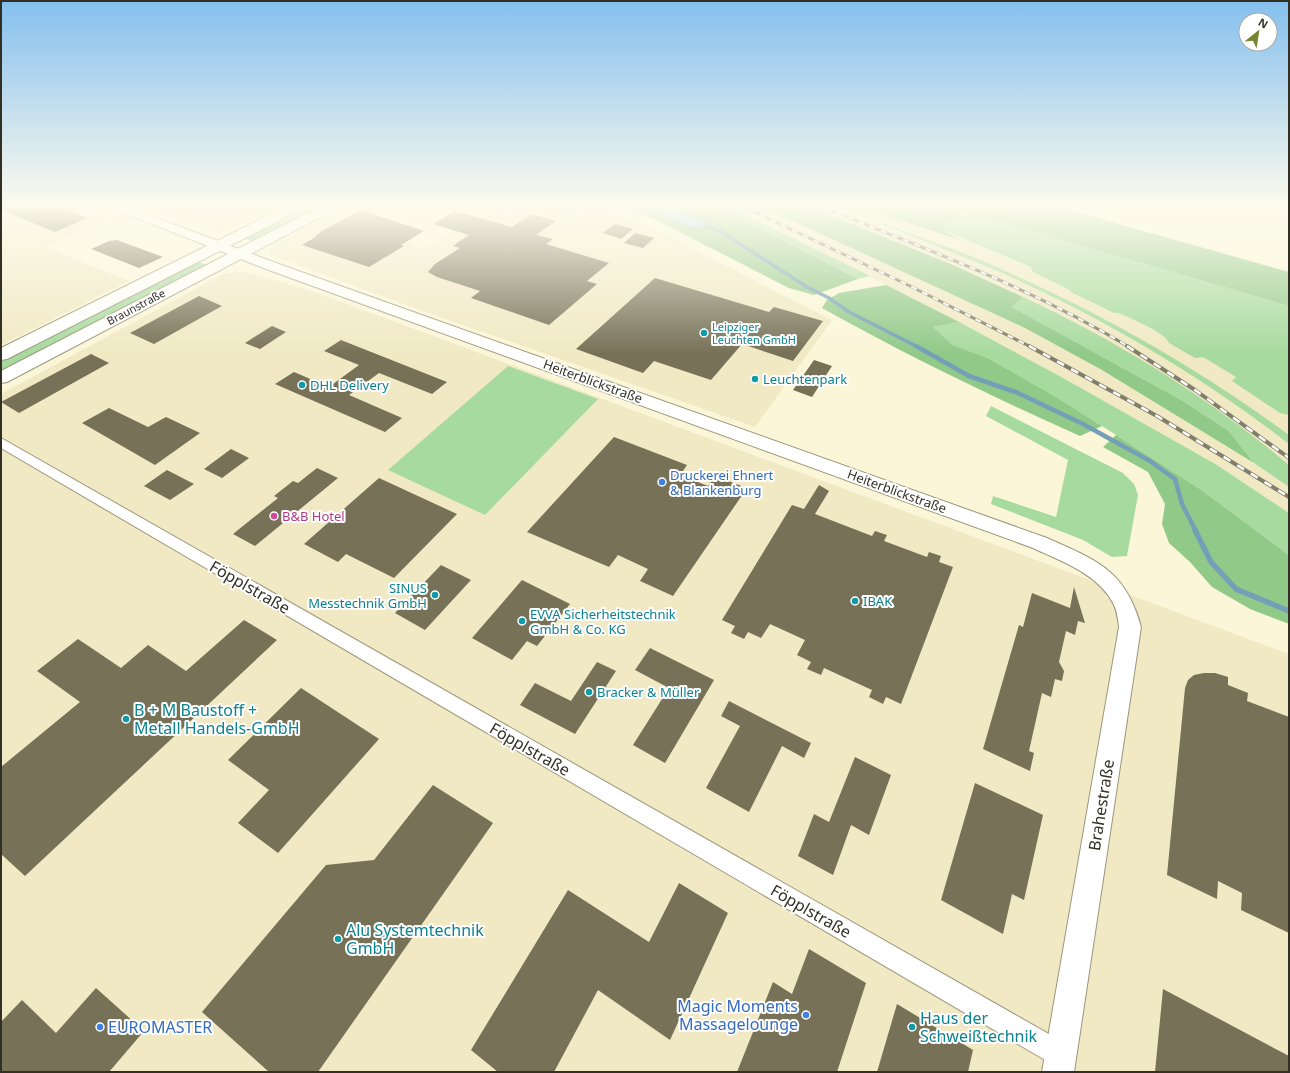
<svg xmlns="http://www.w3.org/2000/svg" width="1290" height="1073" font-family="'Noto Sans',sans-serif">
	<style>
		.built { fill: #f0e9c4 }
		.green { fill: #a7da9f }
		.forest { fill: #91c989 }
		.water { fill: #8fd0f6; stroke: #73a0b7 }
		.lines { fill: none; stroke-linecap: round; stroke-linejoin: round }
		.stream-far2 { stroke: #73a0b7; stroke-width: 3.5 }
		.stream-far1 { stroke: #73a0b7; stroke-width: 4.5 }
		.stream { stroke: #73a0b7; stroke-width: 5.5 }
		.building { fill: #767157 }
		.minor-casing { stroke: #9b967a; stroke-width: 2 }
		.tertiary-casing { stroke: #9b967a; stroke-width: 2 }
		.secondary-casing { stroke: #9b967a; stroke-width: 2 }
		.minor { fill: #fff; fill-rule: evenodd }
		.tertiary { fill: #fff; fill-rule: evenodd }
		.secondary { fill: #fff; fill-rule: evenodd }
		.rail-far1-casing { stroke: #827e6c; stroke-width: 3 }
		.rail-casing { stroke: #827e6c; stroke-width: 4 }
		.rail-far1 { stroke: #fff; stroke-width: 2; stroke-dasharray: 6; stroke-linecap: butt }
		.rail { stroke: #fff; stroke-width: 2.5; stroke-dasharray: 8; stroke-linecap: butt }
		.culture-dot { fill: #0f9aa8; stroke: #fff; stroke-width: 1.5 }
		.shop-dot { fill: #3f7fe0; stroke: #fff; stroke-width: 1.5 }
		.hotel-dot { fill: #d1479c; stroke: #fff; stroke-width: 1.5 }
		.labels { text-anchor: middle; stroke-width: 4; stroke-linejoin: round; paint-order: stroke }
		.far-street-label { font-size: 11px; fill: #323025; stroke: #fff }
		.far-culture-label { font-size: 11px; fill: #0d838f; stroke: #fff; text-anchor: start }
		.culture-label { font-size: 13px; fill: #0d838f; stroke: #fff; text-anchor: start }
		.street-label { font-size: 13px; fill: #323025; stroke: #fff }
		.shop-label { font-size: 13px; fill: #366cbe; stroke: #fff; text-anchor: start }
		.hotel-label { font-size: 13px; fill: #b23c85; stroke: #fff; text-anchor: start }
		.near-street-label { font-size: 16px; fill: #323025; stroke: #fff }
		.near-culture-label { font-size: 16px; fill: #0d838f; stroke: #fff; text-anchor: start }
		.near-shop-label { font-size: 16px; fill: #366cbe; stroke: #fff; text-anchor: end }
	</style>
	<rect width="100%" height="100%" fill="#fbf6d8"/>
	<!-- built -->
	<path class="built" d="M1,204H79L113,217L45,247L129,281L1,345Z
		M140,204H281L222,233Z
		M496,204H605L832,320L755,427L431,314L271,255L268,251L275,245L328,217L425,249Z
		M724,204H756L1025,328L1102,370L1254,463L1289,487V513L1217,465L1065,379L886,285Z
		M803,204H849L982,247L1032,267L1157,327L1289,407V465L1172,380L1099,336L1052,311L953,265Z
		M245,272L312,291L1289,654V1072H1V394L225,273Z"/>
	<!-- green -->
	<path class="green" d="M301,204H330L255,242L243,238L284,216Z
		M573,204L585,206L571,216L560,213Z
		M712,204H724L870,276L858,279Z
		M965,212L1289,306V415L1280,413L1232,381L1236,377L1203,357L1195,358L1169,343C1165,332 1131,319 1119,313H1114L1071,292L1070,290L1033,272L1031,267L945,231L942,227L946,222Z
		M869,219C882,222 895,228 909,233C928,240 948,247 968,255C1082,302 1190,362 1289,435V444C1203,377 1108,321 1009,276C963,256 915,238 869,219Z
		M197,261L209,266L1,374V361Z
		M1023,297C1118,341 1209,398 1289,465V487L1254,463L1229,431L1183,401L1012,307Z
		M959,322L1065,379L1217,465L1289,513V555L1200,489L1102,426L1053,395L988,358L953,345L933,327Z
		M508,366L598,399L485,515L388,470Z
		M991,406L1123,473L1134,484L1138,495L1127,556L1112,557L1083,540L991,504L993,496L1056,517L1068,460L986,416Z"/>
	<!-- forest -->
	<path class="forest" d="M615,204H630L674,221L685,212L670,204H712L858,279L814,295L789,288L656,220Z
		M756,204H803L953,265L1023,297L1012,307L1183,401L1229,431L1254,463L1102,370L1025,328Z
		M849,204H1048L1289,272V306L965,212L946,222L942,227C949,238 970,242 982,247Z
		M886,285L959,322L933,327L953,345L988,358L1053,395L1102,426L1080,436C993,397 906,355 822,308L827,300L839,293Z
		M1116,435L1200,489L1289,555V624L1250,609L1212,587L1190,562L1169,543L1162,524L1165,504L1148,472L1103,447Z"/>
	<!-- water -->
	<path class="water" d="M630,204H670L704,222L706,226L696,229Z"/>
	<g class="lines">
		<!-- stream-far2 -->
		<path class="stream-far2" d="M706,226L720,231L807,287L829,298L849,312L918,347"/>
		<!-- stream-far1 -->
		<path class="stream-far1" d="M916,346L969,376L1018,393L1083,424L1150,461L1175,479L1182,504L1196,531"/>
		<!-- stream -->
		<path class="stream" d="M1195,530L1211,562L1236,589L1289,611"/>
	</g>
	<!-- building -->
	<path class="building" d="M1,204H51L87,218L55,232L1,210Z
		M361,210L424,231L401,245L404,246L369,267L302,245L317,236H315L321,232H320Z
		M455,211L512,227L532,214L556,221L536,235L553,239L546,244L609,263L587,281L597,284L549,325L471,298L480,291L437,277L428,272L435,264L460,248L453,246L469,235L433,224Z
		M615,224L633,229L621,239L603,233Z
		M635,233L654,238L643,248L624,243Z
		M117,240L163,257L139,268L91,249L109,241Z
		M655,278L769,312L774,307L823,321L793,361L742,344L711,380L654,361L643,373L576,349Z
		M199,296L222,306L154,344L130,333Z
		M272,326L286,332L260,349L245,343Z
		M341,340L447,382L432,394L379,373L349,395L402,418L385,432L275,384L294,372L329,387L359,365L324,351Z
		M91,354L109,363L19,413L1,402Z
		M814,360L832,366L812,397L793,390Z
		M109,408L148,427L166,417L200,433L155,465L82,423Z
		M614,437L687,465L680,475L708,486L715,476L747,488L673,596L640,581L648,569L618,555L609,567L527,532Z
		M231,449L249,458L222,478L204,469Z
		M317,468L338,478L255,546L233,534L278,498L274,496L293,481L298,483Z
		M167,470L194,484L170,500L144,486Z
		M379,478L457,514L394,578L346,554L338,562L304,544Z
		M819,485L829,491L815,514L872,536L875,531L887,535L884,541L927,557L929,552L941,556L939,562L953,567L901,704L886,697L883,704L869,697L872,690L824,668L821,675L807,669L811,662L797,655L805,640L770,624L761,638L748,632L744,639L731,633L735,626L722,620L792,505L804,509Z
		M441,565L471,580L425,630L395,613Z
		M522,580L570,604L537,646L527,641L512,660L472,638Z
		M1074,587L1085,623L1078,621L1075,635L1066,631L1059,662L1064,671L1062,681L1055,679L1051,697L1042,693L1029,751L1034,753L1030,771L983,749L1019,625L1023,627L1032,593L1070,608Z
		M244,620L277,640L25,876L1,854V767L80,702L37,671L78,639L121,668L148,645L186,671Z
		M650,648L714,680L665,763L633,745L669,688L635,670Z
		M597,662L616,671L575,734L520,705L535,683L571,701Z
		M1204,673H1215L1228,677V685L1248,693L1247,701L1289,717V933L1241,910L1242,893L1218,881L1217,899L1167,875L1185,688L1188,680L1194,675Z
		M301,688L379,739L278,853L238,823L269,790L228,760Z
		M729,701L811,743L804,758L782,746L749,812L706,788L740,726L721,716Z
		M855,757L891,775L869,835L851,825L833,875L798,856L814,814L829,822Z
		M975,783L1043,815L1024,900L1012,894L1003,934L941,900Z
		M433,785L493,823L318,1072H269L202,1012L326,865L374,860Z
		M679,883L728,913L670,1040L598,990L554,1072H498L471,1050L568,890L649,942Z
		M809,949L866,983L837,1072H737L773,982L792,994Z
		M96,988L144,1031L109,1072H1V1022L22,1000L56,1033Z
		M1163,989L1289,1056V1072H1155Z
		M897,1004L973,1050L968,1072H877Z"/>
	<g class="lines">
		<!-- minor casing -->
		<g class="minor-casing">
			<path id="minor" d="M1,438L1070,1046L1073,1055L1070,1064L1061,1067L1052,1064L1,448Z"/>
		</g>
		<!-- tertiary casing -->
		<g class="tertiary-casing">
			<path id="tertiary" d="M104,204H120L276,263L1047,538C1096,560 1126,570 1141,627L1074,1072H1042L1119,627C1118,619 1117,610 1113,603C1098,574 1061,561 1033,548L266,269L106,206Z"/>
		</g>
		<!-- secondary casing -->
		<g class="secondary-casing">
			<path id="secondary" d="M288,204H304L302,207L269,226L7,359L1,360V348L259,220Z
				M325,204H342L340,207L7,382L1,383V371Z"/>
		</g>
		<!-- minor -->
		<use href="#minor" class="minor"/>
		<!-- tertiary -->
		<use href="#tertiary" class="tertiary"/>
		<!-- secondary -->
		<use href="#secondary" class="secondary"/>
		<!-- rail-far1 casing -->
		<g class="rail-far1-casing">
			<path id="rail-far1" d="M738,204L908,285L1031,347
				M814,204C921,247 1030,287 1129,347"/>
		</g>
		<!-- rail casing -->
		<g class="rail-casing">
			<path id="rail" d="M1029,346L1157,416L1289,497
				M1127,346L1195,390L1289,458"/>
		</g>
		<!-- rail-far1 -->
		<use href="#rail-far1" class="rail-far1"/>
		<!-- rail -->
		<use href="#rail" class="rail"/>
	</g>
	<!-- sky -->
	<linearGradient id="sky" x2="0" y2="1"><stop stop-color="#84bfee"/><stop offset="0.58" stop-color="#fdfbed"/><stop offset="1" stop-color="#fdfbed" stop-opacity="0"/></linearGradient>
	<rect width="1290" height="354" fill="url(#sky)"/>
	<!-- markers -->
	<g class="culture-dot">
		<circle cx="704" cy="333" r="4"/>
		<circle cx="755" cy="379" r="4"/>
		<circle cx="302" cy="385" r="4"/>
		<circle cx="435" cy="595" r="4"/>
		<circle cx="855" cy="601" r="4"/>
		<circle cx="522" cy="621" r="4"/>
		<circle cx="589" cy="692" r="4"/>
		<circle cx="126" cy="719" r="4"/>
		<circle cx="338" cy="939" r="4"/>
		<circle cx="912" cy="1027" r="4"/>
	</g>
	<g class="shop-dot">
		<circle cx="662" cy="482" r="4"/>
		<circle cx="806" cy="1015" r="4"/>
		<circle cx="100" cy="1027" r="4"/>
	</g>
	<circle class="hotel-dot" cx="274" cy="516" r="4"/>
	<g class="labels">
		<!-- far-street labels -->
		<g class="far-street-label">
			<text transform="translate(136 307) rotate(-28)" y="4">Braunstraße</text>
		</g>
		<!-- far-culture labels -->
		<g class="far-culture-label">
			<text x="712" y="331">Leipziger<tspan x="712" dy="13">Leuchten GmbH</tspan></text>
		</g>
		<!-- culture labels -->
		<g class="culture-label">
			<text x="763" y="384">Leuchtenpark</text>
			<text x="310" y="390">DHL Delivery</text>
			<text x="427" y="593" text-anchor="end">SINUS<tspan x="427" dy="15">Messtechnik GmbH</tspan></text>
			<text x="863" y="606">IBAK</text>
			<text x="530" y="619">EVVA Sicherheitstechnik<tspan x="530" dy="15">GmbH &amp; Co. KG</tspan></text>
			<text x="597" y="697">Bracker &amp; Müller</text>
		</g>
		<!-- street labels -->
		<g class="street-label">
			<text transform="translate(593 381) rotate(20)" y="5">Heiterblickstraße</text>
			<text transform="translate(897 491) rotate(20)" y="5">Heiterblickstraße</text>
		</g>
		<!-- shop labels -->
		<g class="shop-label">
			<text x="670" y="480">Druckerei Ehnert<tspan x="670" dy="15">&amp; Blankenburg</tspan></text>
		</g>
		<!-- hotel labels -->
		<g class="hotel-label">
			<text x="282" y="521">B&amp;B Hotel</text>
		</g>
		<!-- near-street labels -->
		<g class="near-street-label">
			<text transform="translate(250 587) rotate(30)" y="6">Föpplstraße</text>
			<text transform="translate(530 749) rotate(30)" y="6">Föpplstraße</text>
			<text transform="translate(1101 805) rotate(-81)" y="6">Brahestraße</text>
			<text transform="translate(811 911) rotate(30)" y="6">Föpplstraße</text>
		</g>
		<!-- near-culture labels -->
		<g class="near-culture-label">
			<text x="134" y="716">B + M Baustoff +<tspan x="134" dy="18">Metall Handels-GmbH</tspan></text>
			<text x="346" y="936">Alu Systemtechnik<tspan x="346" dy="18">GmbH</tspan></text>
			<text x="920" y="1024">Haus der<tspan x="920" dy="18">Schweißtechnik</tspan></text>
		</g>
		<!-- near-shop labels -->
		<g class="near-shop-label">
			<text x="798" y="1012">Magic Moments<tspan x="798" dy="18">Massagelounge</tspan></text>
			<text x="108" y="1033" text-anchor="start">EUROMASTER</text>
		</g>
	</g>
	<!-- border -->
	<rect width="1290" height="1073" fill="none" stroke="#323025" stroke-width="4"/>
	<!-- north arrow -->
	<g transform="translate(1258 32) rotate(30)"><circle r="19" fill="#ffffff" stroke="#adaca8"/>
	<path d="M0-3L7 15L0 10L-7 15Z" fill="#778331"/>
	<text y="-6" font-size="11" font-weight="bold" text-anchor="middle" fill="#323025">N</text>
	</g>
</svg>
